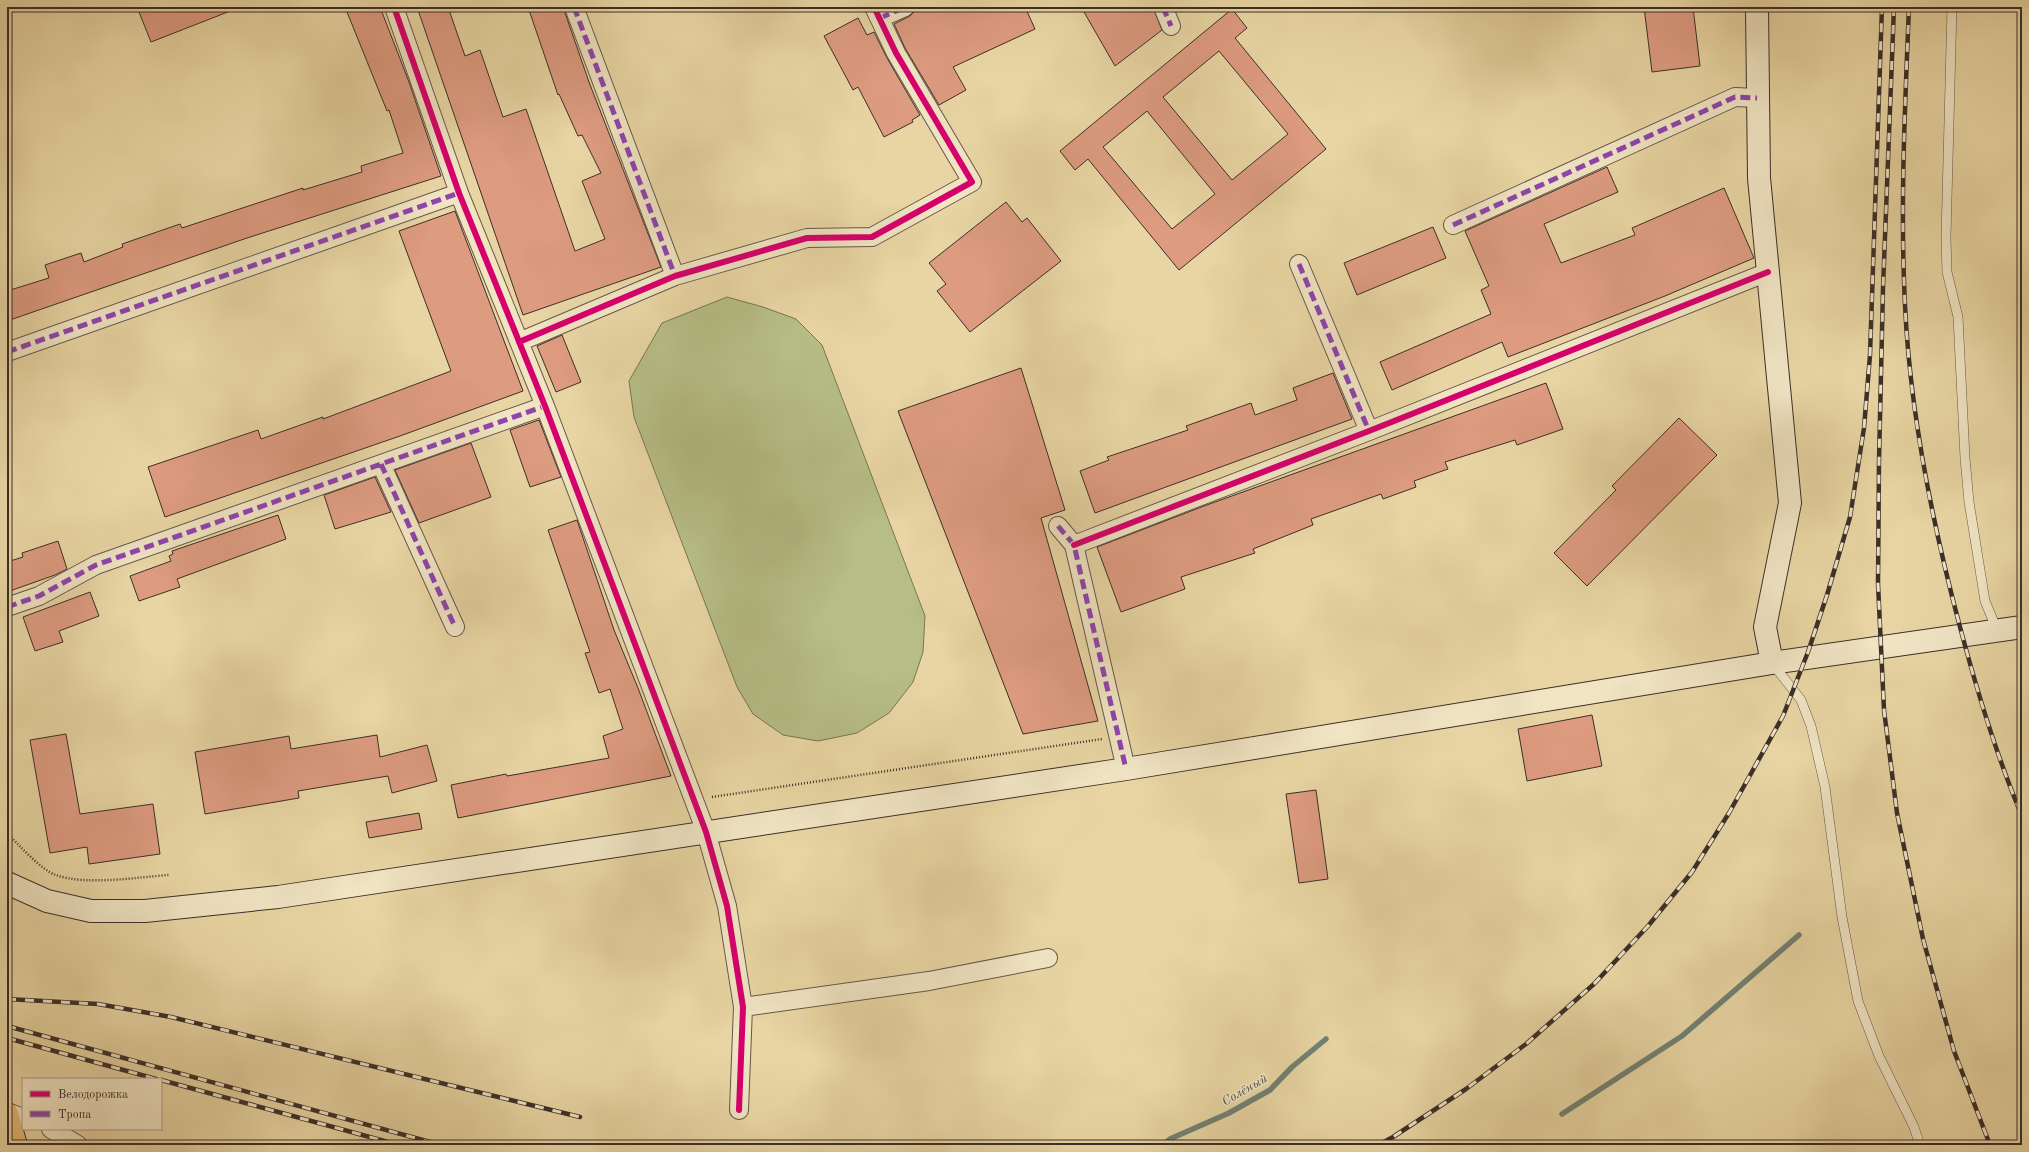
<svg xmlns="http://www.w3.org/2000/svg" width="2029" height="1152" font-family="'Old Standard TT',serif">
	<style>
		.grass { fill: #b6bd85; stroke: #787657 }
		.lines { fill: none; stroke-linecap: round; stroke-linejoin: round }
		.stream { stroke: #728274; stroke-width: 5.5 }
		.building { fill: #dd9b80; stroke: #3b2f29; fill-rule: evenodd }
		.lane-casing { stroke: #665848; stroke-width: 10 }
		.street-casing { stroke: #665848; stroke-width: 20 }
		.secondary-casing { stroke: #3b2f29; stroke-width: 24 }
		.primary-casing { stroke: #3b2f29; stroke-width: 24 }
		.path { stroke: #3b2f29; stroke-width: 2.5; stroke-dasharray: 1 2; stroke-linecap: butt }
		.lane { stroke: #f0e4c3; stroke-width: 9 }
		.street { stroke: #f0e4c3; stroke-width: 18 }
		.secondary { stroke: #f0e4c3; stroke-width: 22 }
		.primary { stroke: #e4ba72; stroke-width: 22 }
		.rail-casing { stroke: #3b2f29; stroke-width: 4.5 }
		.rail { stroke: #f0e4c3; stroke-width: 3; stroke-dasharray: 9; stroke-linecap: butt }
		.quiet { stroke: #8e44ad; stroke-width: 5; stroke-dasharray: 10 5; stroke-linecap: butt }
		.cycleway-casing { stroke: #f0e4c3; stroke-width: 8 }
		.cycleway { stroke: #d6006c; stroke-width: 6 }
		.labels { text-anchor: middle; stroke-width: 3; stroke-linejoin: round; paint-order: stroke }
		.water-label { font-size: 13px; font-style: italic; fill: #4d4b42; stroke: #f0e4c3 }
	</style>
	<rect width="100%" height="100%" fill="#e8d5a3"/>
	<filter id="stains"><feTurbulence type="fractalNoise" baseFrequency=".005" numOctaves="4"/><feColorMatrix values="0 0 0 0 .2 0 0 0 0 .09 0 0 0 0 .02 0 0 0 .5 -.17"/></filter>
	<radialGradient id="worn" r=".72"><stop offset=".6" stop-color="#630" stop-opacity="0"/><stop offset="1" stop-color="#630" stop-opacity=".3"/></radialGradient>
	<!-- grass -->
	<path class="grass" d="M727,297L763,307L796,319L822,345L925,616L923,652L913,682L889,713L857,733L818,741L783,735L753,714L737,687L634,417L629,381L662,323Z"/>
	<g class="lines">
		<!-- stream -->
		<path class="stream" d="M1562,1114L1682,1036L1799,935
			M1163,1145L1170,1139L1229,1113L1270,1090L1292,1067L1326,1039"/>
	</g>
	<!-- building -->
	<path class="building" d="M137,7H238V8L151,42Z
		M345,7H380L409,82L441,176L247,238L7,321V291L49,278L45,265L81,253L84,262L123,247L122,244L180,224L182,228L303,188V190L362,172L361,166L403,153L389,110L387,111Z
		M417,7H448L465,56L480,50L503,117L526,109L575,251L605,239L582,181L601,173L582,135L578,136L559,94L558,95L528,7H563L589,82L661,267L523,315Z
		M919,7H1025L1035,29L953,67L966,90L939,105L905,48L894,24L910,16Z
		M1095,7H1153L1162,30L1115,66L1084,12Z
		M1644,7H1693L1700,66L1652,72Z
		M1232,9L1247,28L1235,38L1326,149L1179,270L1088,159L1075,170L1060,151ZM1219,51L1288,134L1232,180L1163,97ZM1147,111L1215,194L1172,229L1103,147Z
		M858,18L867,35L874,32L887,58L920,115L912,120L913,122L884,137L858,87L853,90L824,36Z
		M1607,167L1618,192L1544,224L1561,263L1635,235L1632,228L1724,188L1754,258L1665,296L1508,357L1502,342L1392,390L1380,362L1491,314L1481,290L1489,286L1465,231Z
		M1006,202L1022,222L1027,218L1061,261L970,332L937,291L946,284L929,263Z
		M455,211L523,391L400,436L165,517L148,467L258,430L261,439L323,417V419L451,371L399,231Z
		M1433,227L1446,258L1357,295L1344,263Z
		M562,335L581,382L556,392L537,346Z
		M1021,368L1065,510L1041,518L1098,721L1023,734L898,411Z
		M1333,373L1352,419L1095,513L1080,471L1109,460L1107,457L1188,430L1186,426L1251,403L1255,415L1297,400L1293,388Z
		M1546,383L1563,429L1517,445L1515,440L1445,462L1448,469L1414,481L1416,487L1383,499L1381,494L1311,519L1313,525L1253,549L1255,553L1181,577L1185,589L1121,612L1097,547L1204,506Z
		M1679,418L1717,455L1587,586L1554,553L1616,490L1612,486Z
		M539,420L561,477L530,487L510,430Z
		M471,443L491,497L419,523L395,470Z
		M375,477L391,512L335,529L324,495Z
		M278,515L286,539L177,579L180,587L139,601L130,576L171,561L169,556L173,554L172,551Z
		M577,520L614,630L638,688L671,776L458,818L451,785L506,774L507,776L609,758L603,736L623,729L610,689L599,693L585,653L590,652L548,530Z
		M58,541L67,569L55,575L7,592V562L23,557L22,553Z
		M90,592L99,616L59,631L63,642L35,651L23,617Z
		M1592,715L1602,766L1527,781L1518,729Z
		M66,734L80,814L153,804L160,854L89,864L87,847L50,853L30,740Z
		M377,735L380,757L427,745L437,781L392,793L388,776L298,791L299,798L205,814L195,752L289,736L291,749Z
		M1316,790L1328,879L1299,883L1286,794Z
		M419,813L422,829L369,838L366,822Z"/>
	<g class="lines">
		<!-- lane casing -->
		<g class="lane-casing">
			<path id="lane" d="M1952,7L1946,237L1947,272L1958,317L1965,458L1969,502L1985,601L1997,630
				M1772,663L1801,700L1811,726L1825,787L1842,917L1858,1001L1879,1056L1914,1127L1920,1145"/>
		</g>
		<!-- street casing -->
		<g class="street-casing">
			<path id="street" d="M394,7L459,193L545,406L706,832L727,906L743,1007L739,1110
				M574,7L675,276
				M1163,7L1171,26
				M880,18L905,7
				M1453,225L1735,97L1757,98
				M1299,264L1369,431
				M519,342L675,276L807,238L872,237L972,182L896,53L874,7
				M7,352L459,193
				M381,464L455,627
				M1058,526L1074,545L1126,769
				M1074,545L1369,431L1768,272
				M7,607L39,596L96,565L545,406
				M743,1007L929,981L1048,958
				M7,1112L23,1118
				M51,1129L78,1145"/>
		</g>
		<!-- secondary casing -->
		<g class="secondary-casing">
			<path id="secondary" d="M1757,7L1759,178L1790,503L1765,627L1772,663
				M7,883L47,901L91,911H145L278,897L1126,769L1772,663L2022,627"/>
		</g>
		<!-- primary casing -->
		<g class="primary-casing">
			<path id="primary" d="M7,1114L16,1145"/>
		</g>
		<!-- path -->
		<path class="path" d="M712,797L1102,739
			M7,833C19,845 41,870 56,875C85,886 138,877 169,875
			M7,1082L10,1094"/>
		<!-- lane -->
		<use href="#lane" class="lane"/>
		<!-- street -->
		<use href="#street" class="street"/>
		<!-- secondary -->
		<use href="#secondary" class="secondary"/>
		<!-- primary -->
		<use href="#primary" class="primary"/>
		<!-- rail casing -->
		<g class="rail-casing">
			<path id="rail" d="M1894,7L1883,288L1879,461L1878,584L1884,710L1897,813L1923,939L1954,1051L1990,1145
				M1909,7C1905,106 1900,206 1905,305C1910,414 1932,522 1960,627C1977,691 1996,755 2022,816
				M7,999L98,1004L171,1017L580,1117
				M7,1026L441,1145
				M7,1038L156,1079
				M161,1080L399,1145
				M1378,1145L1393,1137L1466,1089L1526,1044L1594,984L1648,926L1692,872L1729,813L1783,716L1808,652L1827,595L1850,517L1864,428L1870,355L1882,7"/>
		</g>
		<!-- rail -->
		<use href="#rail" class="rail"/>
		<!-- quiet -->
		<path class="quiet" d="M574,7L675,276
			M1163,7L1171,26
			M880,18L905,7
			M1453,225L1735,97L1757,98
			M1299,264L1369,431
			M7,352L459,193
			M381,464L455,627
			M1058,526L1074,545L1126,769
			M7,607L39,596L96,565L545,406"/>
		<!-- cycleway casing -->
		<g class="cycleway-casing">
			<path id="cycleway" d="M394,7L459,193L545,406L706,832L727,906L743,1007L739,1110
				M519,342L675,276L807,238L872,237L972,182L896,53L874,7
				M1074,545L1369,431L1768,272"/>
		</g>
		<!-- cycleway -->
		<use href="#cycleway" class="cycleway"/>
	</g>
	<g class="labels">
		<!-- water labels -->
		<g class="water-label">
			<text transform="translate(1244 1089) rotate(-30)" y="5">Солёный</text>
		</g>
	</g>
	<!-- margin -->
	<rect width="2029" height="1152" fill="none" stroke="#e8d5a3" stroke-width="24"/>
	<rect x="8" y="8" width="2013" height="1136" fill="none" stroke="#3b2f29" stroke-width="2"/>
	<rect x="12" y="12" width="2005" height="1128" fill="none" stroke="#3b2f29"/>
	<!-- legend -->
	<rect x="22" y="1078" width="140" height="52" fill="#f0e4c3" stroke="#a89c85"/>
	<rect x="30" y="1091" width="20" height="6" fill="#d6006c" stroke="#a89c85"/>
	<text x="58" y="1098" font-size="12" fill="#3b2f29">Велодорожка</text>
	<rect x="30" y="1111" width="20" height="6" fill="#8e44ad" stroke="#a89c85"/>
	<text x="58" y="1118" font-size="12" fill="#3b2f29">Тропа</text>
	<rect width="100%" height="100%" filter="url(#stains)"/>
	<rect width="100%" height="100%" fill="url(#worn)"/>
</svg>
